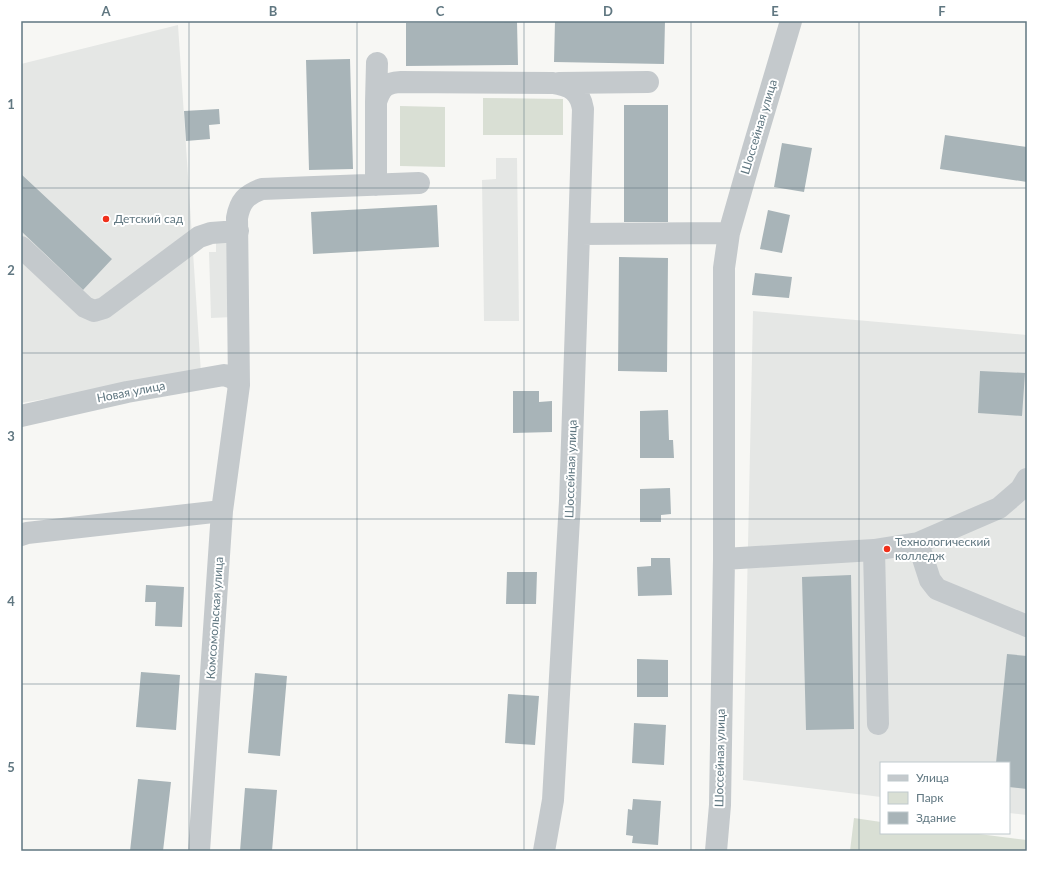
<svg xmlns="http://www.w3.org/2000/svg" width="1048" height="872" font-family="Lato,sans-serif">
	<style>
		.built { fill: #e5e7e5 }
		.green { fill: #d9dfd4 }
		.building { fill: #a8b4b8 }
		.lines { fill: none; stroke-linecap: round; stroke-linejoin: round }
		.minor { stroke: #c4c9cc; stroke-width: 22 }
		.grid { fill: none; stroke: #607781; stroke-width: 1; stroke-opacity: 0.55 }
		.poi-dot { fill: #f0301b; stroke: #fff; stroke-width: 1.5 }
		.labels { text-anchor: middle; stroke-width: 4; stroke-linejoin: round; paint-order: stroke }
		.street-label { font-size: 12px; fill: #607781; stroke: #fff }
		.poi-label { font-size: 12px; fill: #607781; stroke: #fff; text-anchor: start }
		.neatline { fill: none; stroke: #607781; stroke-width: 1.5 }
		.grid-label { font-size: 13px; text-anchor: middle; font-weight: bold; fill: #607781 }
	</style>
	<rect width="100%" height="100%" fill="#f7f7f4"/>
	<!-- built -->
	<path class="built" d="M178,25L201,373L21,403V64Z
		M496,158H517L519,321H484L482,180L496,179Z
		M230,240L233,317L211,318L209,252H216V241Z
		M753,311L1027,335V815L1009,813V763H881V797L743,780Z"/>
	<!-- green -->
	<path class="green" d="M483,98L563,99V135H483Z
		M400,106L445,107V167L400,166Z
		M854,818L881,822V833H971L1027,840V851H850Z"/>
	<!-- building -->
	<path class="building" d="M555,21H665L664,64L554,62Z
		M517,22L518,65L406,66V23Z
		M350,59L353,169L309,170L306,60Z
		M624,105H668V222H624Z
		M219,109L220,124L209,125L210,139L186,141L184,111Z
		M945,135L1027,147V182L940,169Z
		M782,143L812,148L804,192L774,187Z
		M21,174L112,259L83,290L21,231Z
		M437,205L439,247L313,254L311,212Z
		M768,210L790,215L782,253L760,249Z
		M619,257L668,258L667,372L618,371Z
		M755,273L792,277L789,298L752,295Z
		M980,371L1025,373L1022,416L978,413Z
		M513,391H539V402L552,401V432L513,433Z
		M668,410L669,440H673L674,458H640V411Z
		M670,488L671,514L661,515V522H640V489Z
		M651,558H670L672,595L638,596L637,567L651,566Z
		M507,572H537L536,604H506Z
		M851,575L854,729L806,730L802,577Z
		M146,585L184,587L182,627L155,626L156,602H145Z
		M1007,654L1027,656V789L1009,787V763H996Z
		M637,659L668,660V697H637Z
		M141,672L180,675L176,730L136,727Z
		M255,673L287,676L280,756L248,753Z
		M508,694L539,696L535,745L505,743Z
		M634,723L666,725L664,765L632,763Z
		M138,779L171,782L163,851H130Z
		M245,788L277,790L272,851H240Z
		M633,799L661,801L658,845L632,843L633,836L626,835L628,809L632,810Z"/>
	<g class="lines">
		<!-- minor -->
		<path class="minor" d="M559,83L648,82
			M376,102L377,63
			M376,185V102C381,87 385,83 401,82L553,83C571,86 580,91 583,109L579,234
			M21,247L85,307L94,311L104,308L199,237L211,233L238,231
			M21,416L127,392L224,375L233,378L239,385
			M21,535L27,533L222,511
			M918,543L930,580L937,589L1027,626
			M874,550L918,543L999,508L1021,489L1027,479
			M724,559L874,550L878,724
			M199,851L222,511L239,385L237,218C240,201 246,195 262,189L419,183
			M544,851L553,800L570,501L579,234L729,233
			M716,851L720,805L724,559V268L729,233L753,149L791,21"/>
	</g>
	<!-- grid -->
	<path class="grid" d="M189,21V851M357,21V851M524,21V851M691,21V851M859,21V851M21,188H1027M21,353H1027M21,519H1027M21,684H1027"/>
	<!-- markers -->
	<g class="poi-dot">
		<circle cx="106" cy="219" r="4"/>
		<circle cx="887" cy="549" r="4"/>
	</g>
	<g class="labels">
		<!-- street labels -->
		<g class="street-label">
			<text transform="translate(759 127) rotate(-73)" y="4">Шоссейная улица</text>
			<text transform="translate(131 392) rotate(-11)" y="4">Новая улица</text>
			<text transform="translate(571 469) rotate(-88)" y="4">Шоссейная улица</text>
			<text transform="translate(215 618) rotate(-86)" y="4">Комсомольская улица</text>
			<text transform="translate(720 758) rotate(-89)" y="4">Шоссейная улица</text>
		</g>
		<!-- poi labels -->
		<g class="poi-label">
			<text x="114" y="223">Детский сад</text>
			<text x="895" y="546">Технологический<tspan x="895" dy="14">колледж</tspan></text>
		</g>
	</g>
	<!-- border -->
	<rect width="1048" height="872" fill="none" stroke="#ffffff" stroke-width="44"/>
	<!-- legend -->
	<rect x="880" y="762" width="130" height="72" fill="#ffffff" stroke="#bfc9cd"/>
	<rect x="888" y="775" width="20" height="6" fill="#c4c9cc" stroke="#bfc9cd"/>
	<text x="916" y="782" font-size="12" fill="#607781">Улица</text>
	<rect x="888" y="792" width="20" height="12" fill="#d9dfd4" stroke="#bfc9cd"/>
	<text x="916" y="802" font-size="12" fill="#607781">Парк</text>
	<rect x="888" y="812" width="20" height="12" fill="#a8b4b8" stroke="#bfc9cd"/>
	<text x="916" y="822" font-size="12" fill="#607781">Здание</text>
	<rect x="22" y="22" width="1004" height="828" class="neatline"/>
	<g class="grid-label">
		<text x="106" y="16">A</text>
		<text x="273" y="16">B</text>
		<text x="440" y="16">C</text>
		<text x="608" y="16">D</text>
		<text x="775" y="16">E</text>
		<text x="942" y="16">F</text>
		<text x="11" y="109">1</text>
		<text x="11" y="275">2</text>
		<text x="11" y="441">3</text>
		<text x="11" y="606">4</text>
		<text x="11" y="772">5</text>
	</g>
</svg>
